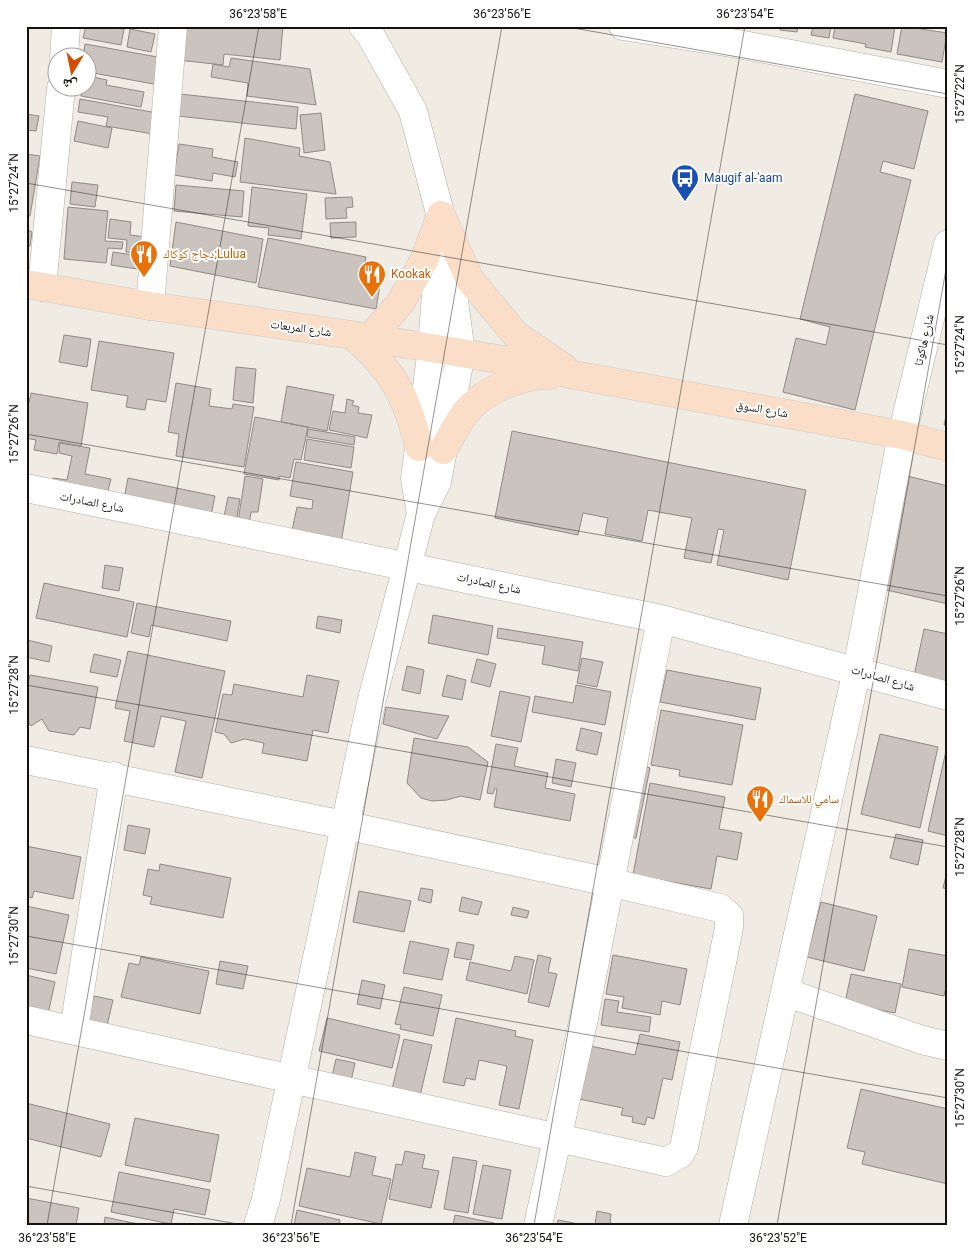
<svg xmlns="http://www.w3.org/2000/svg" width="974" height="1251" font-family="Roboto,'Noto Naskh Arabic',sans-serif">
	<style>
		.building { fill: #cbc3be; stroke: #908984 }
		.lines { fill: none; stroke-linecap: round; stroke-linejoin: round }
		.minor-casing { stroke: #b2aea6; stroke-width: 29 }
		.major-casing { stroke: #cbcbca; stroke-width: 29 }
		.minor { stroke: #fff; stroke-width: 28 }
		.major { stroke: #fadec7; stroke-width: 28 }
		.ticks { fill: none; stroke: #13120f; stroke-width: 1; stroke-opacity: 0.45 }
		.labels { text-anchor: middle; stroke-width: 4; stroke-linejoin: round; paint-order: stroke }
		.transit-label { font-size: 12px; fill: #164399; stroke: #fff; text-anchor: start }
		.food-label { font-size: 12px; fill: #c56008; stroke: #fff; text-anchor: start }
		.street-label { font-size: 12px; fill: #13120f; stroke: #fff }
		.neatline { fill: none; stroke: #13120f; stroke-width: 2 }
		.ticks-label { font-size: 12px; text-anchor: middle; fill: #13120f }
	</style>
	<rect width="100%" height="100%" fill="#f0ebe3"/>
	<!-- building -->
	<path class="building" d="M86,26L124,29L121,45L83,38Z
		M182,26H283L280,60L224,54L223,65L178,60Z
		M781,26H798L797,32L780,30Z
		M813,26H831L829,38L811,35Z
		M835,26H895L891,52L865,47L866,44L833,38Z
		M902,26L947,33L942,62L897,54Z
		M130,29L155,34L151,52L127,47Z
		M85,44L163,58L159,85L88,72V58H83Z
		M231,58L310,69L316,105L247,96L248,83L211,77L213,64L229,67Z
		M88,76L107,80L106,85L144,92L141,107L81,96L82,88H88Z
		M180,94L298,107L296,129L178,116Z
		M855,94L928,111L914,169L883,161L880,172L911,180L855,410L783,392L796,338L826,345L830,327L800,319Z
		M80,99L157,113L153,134L106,126L108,117L78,112Z
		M321,113L325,150L304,153L300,115Z
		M26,114L39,116L36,131L26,130Z
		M78,121L112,128L108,148L74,141Z
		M245,138L300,148L299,156L330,162L336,194L240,182Z
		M179,144L213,149L212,157L238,162L235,177L213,173L212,181L174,175Z
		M26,154L40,156L30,216L26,215Z
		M72,182L98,185L95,207L70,204Z
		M176,185L244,191L242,217L174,211Z
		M252,187L307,194L301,239L268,235L269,228L248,226Z
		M352,197L353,207L346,208L347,218L326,219L325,198Z
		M68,207L108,211L105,241L123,242L122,249L108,248L106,263L64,259Z
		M110,219L131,222L130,235L146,237L145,254L126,252L127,240L108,238Z
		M26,222L28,230L32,232L30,246H26Z
		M176,222L263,239L256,283L170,266Z
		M356,222V237L331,238L330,223Z
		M268,238L366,257L361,281L380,285L376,309L258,287Z
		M113,252L146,257L144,270L111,265Z
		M64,335L91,339L87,367L59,362Z
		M99,341L174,353L166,402L147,399L145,410L126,407L128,396L91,390Z
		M236,367L256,369L253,403L233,400Z
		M176,383L211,389L209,406L232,409L233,404L254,407L244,467L176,456L179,434L168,432Z
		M287,386L334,395L327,431L281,422Z
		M31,393L88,403L81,446L59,442L57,454L34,450L36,440L26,438V403H29Z
		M347,399L354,401L352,405L359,407L358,413L372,415L367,438L329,430L333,411L345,413Z
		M948,407V426L944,425Z
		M255,417L308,427L301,460L294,459L290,478L279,476V480L244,474Z
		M308,429L355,437L354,445L307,437Z
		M512,431L806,490L788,580L717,565L724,530L718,529L711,563L684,558L692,518L648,510L642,541L605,534L608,518L583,513L578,535L495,518Z
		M307,439L354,447L351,468L304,460Z
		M60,443L90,448L85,474L111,479L107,494L52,484L53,478L67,480L72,456L59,453Z
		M296,462L353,472L341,543L291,535L297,507L312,509L313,500L290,496Z
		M245,476L263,479L258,512H251L249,524L238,522Z
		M907,476L948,486V604L882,589Z
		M128,478L215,496L211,516L124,499Z
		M228,497L240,499L236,523L223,521Z
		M105,565L123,568L119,591L102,588Z
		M44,583L134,602L127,637L36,618Z
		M137,603L231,621L227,641L151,625L149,637L131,633Z
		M433,615L493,626L488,655L428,643Z
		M318,616L342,620L340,633L316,628Z
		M498,628L583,642L578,671L542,664L545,646L497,638Z
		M924,629L948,634V682L914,676Z
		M27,640L52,646L49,662L26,657Z
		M128,651L225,671L202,778L175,772L186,721L161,716L154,747L124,741L130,711L115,708Z
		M94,654L121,660L117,677L90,672Z
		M582,658L603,662L597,687L577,683Z
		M477,659L496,664L490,687L471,682Z
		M407,666L424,670L420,694L402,690Z
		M667,670L761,688L755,720L660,702Z
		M30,675L98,687L90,729L80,727L74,735L49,731L42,719L31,726L26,718V693Z
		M307,675L339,681L328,733L313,730L307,761L262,753L264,743L245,739L231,743L224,734L215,732L223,694L232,695L234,684L303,697Z
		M447,675L466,680L462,700L442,696Z
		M576,685L611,692L605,725L532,712L535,696L573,703Z
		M500,691L530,697L521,742L491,736Z
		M386,707L449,716L437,739L383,724Z
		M661,710L743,725L732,785L679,776L680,770L651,765Z
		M581,728L602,733L597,755L576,750Z
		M880,734L938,747L920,828L861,814Z
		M414,738L468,747L488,762L480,800L461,796L447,800L432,801L421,798L407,783Z
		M496,744L518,748L514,766L548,773L545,788L575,794L570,821L494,807L497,789L495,788L493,794L487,793Z
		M946,751H948V836L928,831Z
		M556,759L576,763L571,787L552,783Z
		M641,765L650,768L636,838L627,837Z
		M650,783L725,797L719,829L742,833L737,860L717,856L711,889L633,875Z
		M128,825L150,829L145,854L124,850Z
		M896,834L923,840L918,865L890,858Z
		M26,846L81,857L73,899L34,891L32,898L26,896Z
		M160,864L231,878L223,918L150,904L152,897L143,895L148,869L159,871Z
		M948,868V889L943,888Z
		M421,888L433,890L431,903L418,900Z
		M359,891L411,901L404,932L353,922Z
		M462,897L482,902L478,915L459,911Z
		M821,902L877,916L864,971L807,957Z
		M26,906L69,915L56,974L26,968Z
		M513,907L529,911L527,918L511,915Z
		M410,941L449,949L442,980L403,973Z
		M457,942L474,945L471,960L454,957Z
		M909,949L948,956V978L944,996L902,987Z
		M538,955L551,958L548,972L557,974L549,1007L528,1002Z
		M613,955L687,969L680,1005L662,1001L660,1015L622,1008L624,997L606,994Z
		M515,956L534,960L527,994L466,980L470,962L511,971Z
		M141,957L209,971L200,1014L121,997L129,963L139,965Z
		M220,961L248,966L243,989L216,984Z
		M851,974L901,984L895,1013L845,1003Z
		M26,975L55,982L48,1014L26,1009Z
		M362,980L385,985L380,1009L357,1004Z
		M404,987L442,995L433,1036L400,1029L401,1025L395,1024Z
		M94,996L113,1000L107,1026L88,1022Z
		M605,999L619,1001L617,1012L651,1017L649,1032L601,1025Z
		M327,1018L400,1035L392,1068L319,1051Z
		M456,1018L516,1031L515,1036L533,1040L519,1109L499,1105L507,1066L479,1060L475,1080L466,1078L464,1086L443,1082Z
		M640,1034L680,1042L672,1080L663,1078L654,1119L647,1117L645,1125L632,1122L633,1117L621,1115L623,1108L579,1099L590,1046L635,1055Z
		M404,1039L432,1045L420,1096L392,1089Z
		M336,1059L355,1063L351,1081L332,1076Z
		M861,1089L948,1109V1184L862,1164L865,1152L847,1148Z
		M26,1103L110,1124L101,1157L26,1138Z
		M135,1118L219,1135L210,1182L125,1165Z
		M405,1151L425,1155L422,1168L439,1171L431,1208L389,1199L396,1164L402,1165Z
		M355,1152L376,1157L372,1175L391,1179L381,1224L299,1206L307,1168L350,1177Z
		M453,1157L477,1161L468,1213L444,1209Z
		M483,1165L511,1170L502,1219L473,1214Z
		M119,1172L210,1190L205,1215L174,1209L171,1224L111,1212Z
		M26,1198L79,1208L76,1225H26Z
		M297,1210L340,1220L339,1225H294Z
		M597,1211L611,1214L610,1223L621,1225H595Z
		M455,1215L494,1223L493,1225H453Z
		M105,1217L128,1222V1225H104Z
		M558,1220L574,1223V1225H557Z
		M128,1222L145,1225H128Z"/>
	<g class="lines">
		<!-- minor casing -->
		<g class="minor-casing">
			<path id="minor" d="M623,26L738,44L948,84
				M64,58L66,26
				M42,287L61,88
				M150,306L173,26
				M26,488L661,619L948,696
				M421,514L415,479L432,348L438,267
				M26,760L344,825L609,882L720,908L729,916V928L684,1147L680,1154L666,1162L26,1020
				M785,992L922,1040L948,1046
				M74,1029L114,776
				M258,1225L266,1199L371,703L421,514L437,482L461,353L444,228L413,111L371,36L363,26
				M538,1225L584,1018L661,619
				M733,1225L857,670L902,435L948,244"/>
		</g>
		<!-- major casing -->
		<g class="major-casing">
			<path id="major" d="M441,215L470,280L516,335L563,367
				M26,284L150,306L352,335L516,362L575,375L902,435L948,447
				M352,335C393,371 406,394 419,447
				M370,338L401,302L424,260L441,215
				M443,450C450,439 455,427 463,416C479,392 522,374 551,375"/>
		</g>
		<!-- minor -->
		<use href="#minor" class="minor"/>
		<!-- major -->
		<use href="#major" class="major"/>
	</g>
	<!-- ticks -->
	<path class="ticks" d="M562,26L948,94M26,183L948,345M26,434L948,596M26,685L948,847M26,936L948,1098M26,1186L243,1225M47,1225L259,26M291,1225L502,26M534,1225L745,26M777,1225L948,258"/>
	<!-- icons -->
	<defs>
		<g id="bus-pin" transform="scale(1.4375)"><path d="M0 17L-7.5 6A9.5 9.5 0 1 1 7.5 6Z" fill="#1a4fb4" stroke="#fff"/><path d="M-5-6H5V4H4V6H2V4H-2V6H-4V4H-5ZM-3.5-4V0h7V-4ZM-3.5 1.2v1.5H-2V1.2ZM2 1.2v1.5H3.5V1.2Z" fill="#fff"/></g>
		<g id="restaurant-pin" transform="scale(1.4375)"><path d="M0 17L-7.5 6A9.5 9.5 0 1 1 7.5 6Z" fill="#e8710a" stroke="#fff"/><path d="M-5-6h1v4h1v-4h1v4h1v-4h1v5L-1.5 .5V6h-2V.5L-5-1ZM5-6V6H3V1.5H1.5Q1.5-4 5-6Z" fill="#fff"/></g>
	</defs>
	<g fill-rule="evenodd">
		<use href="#bus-pin" x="685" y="178"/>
		<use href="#restaurant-pin" x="144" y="254"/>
		<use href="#restaurant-pin" x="372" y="274"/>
		<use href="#restaurant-pin" x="760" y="799"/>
	</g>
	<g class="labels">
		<!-- transit labels -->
		<g class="transit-label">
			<text x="704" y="182">Maugif al-'aam</text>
		</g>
		<!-- food labels -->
		<g class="food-label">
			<text x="163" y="258">دجاج كوكاك;Lulua</text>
			<text x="391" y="278">Kookak</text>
			<text x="779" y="803">سامي للاسماك</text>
		</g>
		<!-- street labels -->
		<g class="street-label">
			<text transform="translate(301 328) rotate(8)" y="4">شارع المربعات</text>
			<text transform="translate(924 340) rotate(-77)" y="4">شارع هاكوتا</text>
			<text transform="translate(762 409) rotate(10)" y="4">شارع السوق</text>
			<text transform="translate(92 502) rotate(11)" y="4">شارع الصادرات</text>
			<text transform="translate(489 583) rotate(12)" y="4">شارع الصادرات</text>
			<text transform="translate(883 678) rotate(16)" y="4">شارع الصادرات</text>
		</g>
	</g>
	<!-- border -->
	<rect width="974" height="1251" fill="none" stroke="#ffffff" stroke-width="55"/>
	<!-- north arrow -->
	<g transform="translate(72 72) rotate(190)"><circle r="24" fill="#ffffff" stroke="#a1a09f"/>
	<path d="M0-4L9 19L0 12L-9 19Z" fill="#d34f00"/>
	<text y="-8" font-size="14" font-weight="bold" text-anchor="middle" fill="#13120f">ش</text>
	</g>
	<rect x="28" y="28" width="918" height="1196" class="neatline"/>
	<g class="ticks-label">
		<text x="258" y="18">36°23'58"E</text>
		<text x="502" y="18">36°23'56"E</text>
		<text x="745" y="18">36°23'54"E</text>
		<text transform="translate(960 94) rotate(-90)" y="4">15°27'22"N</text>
		<text transform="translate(14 183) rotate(-90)" y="4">15°27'24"N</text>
		<text transform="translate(960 345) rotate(-90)" y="4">15°27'24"N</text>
		<text transform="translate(14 434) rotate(-90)" y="4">15°27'26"N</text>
		<text transform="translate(960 596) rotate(-90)" y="4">15°27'26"N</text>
		<text transform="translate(14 685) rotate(-90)" y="4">15°27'28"N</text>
		<text transform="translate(960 847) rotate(-90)" y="4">15°27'28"N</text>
		<text transform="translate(14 936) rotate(-90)" y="4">15°27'30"N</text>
		<text transform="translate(960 1098) rotate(-90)" y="4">15°27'30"N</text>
		<text x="47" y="1242">36°23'58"E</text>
		<text x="291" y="1242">36°23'56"E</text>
		<text x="534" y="1242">36°23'54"E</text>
		<text x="778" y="1242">36°23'52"E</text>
	</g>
</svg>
